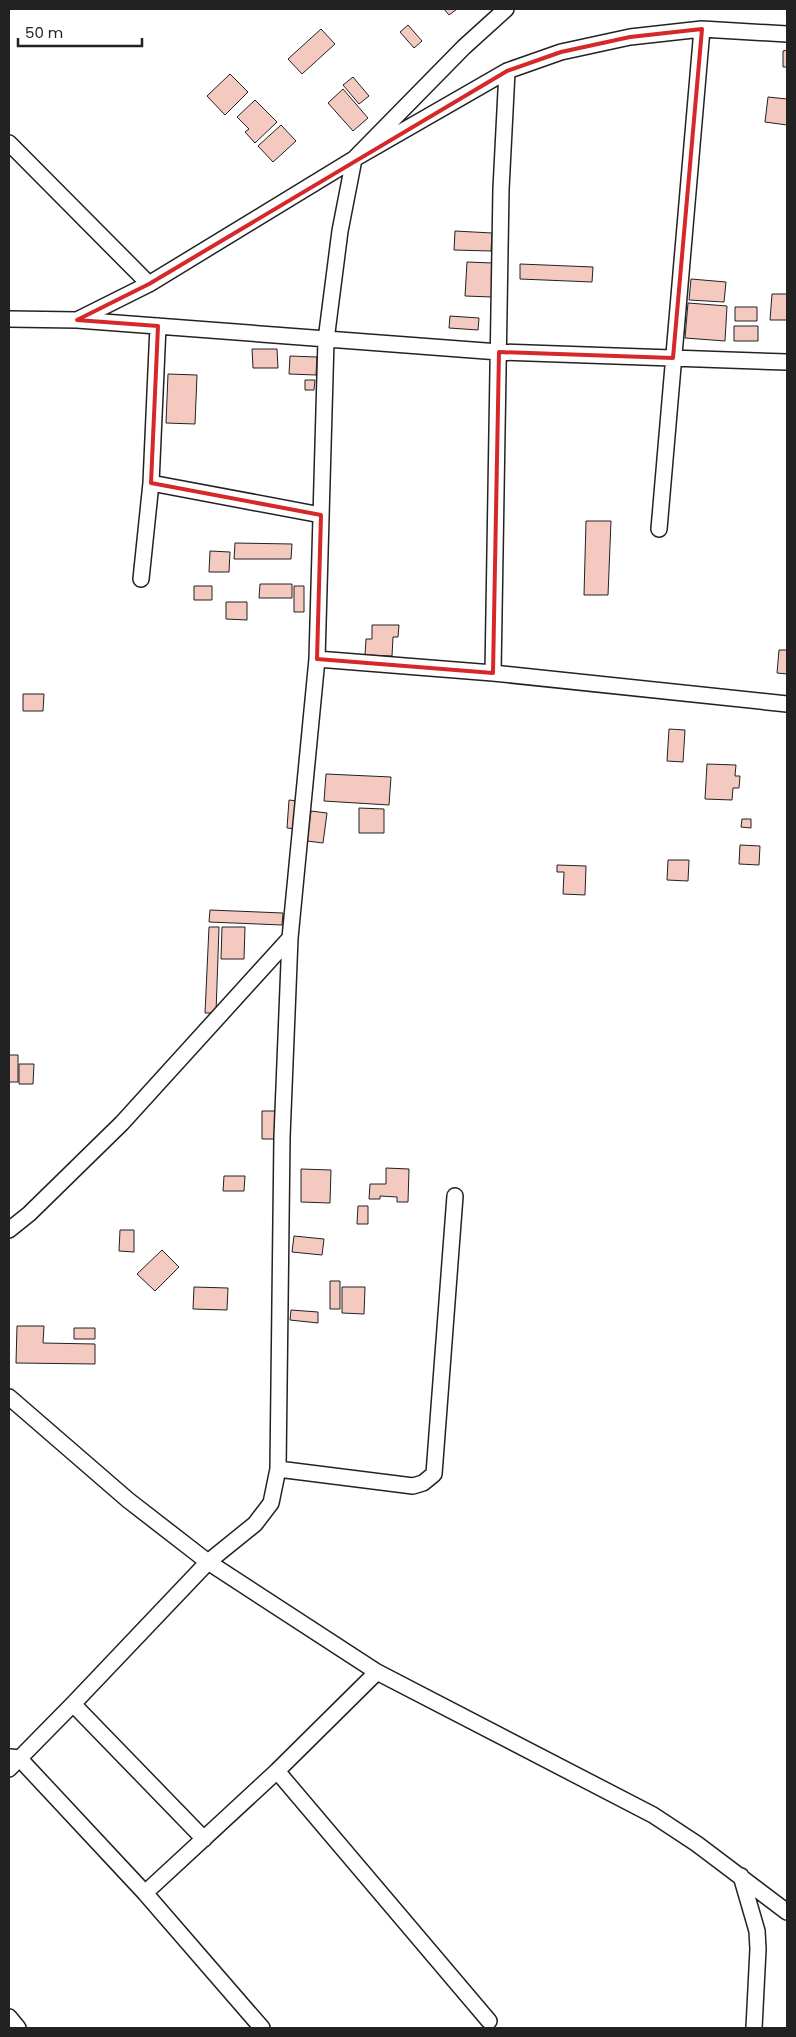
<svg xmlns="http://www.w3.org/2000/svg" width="796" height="2037" font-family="Poppins,sans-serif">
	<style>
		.building { fill: #f3c9c0; stroke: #222 }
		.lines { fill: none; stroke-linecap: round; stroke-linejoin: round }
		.minor-casing { stroke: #222; stroke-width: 18 }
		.minor { stroke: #fff; stroke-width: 15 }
		.marked { fill: none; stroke: #d62828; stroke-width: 4; stroke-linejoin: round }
	</style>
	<rect width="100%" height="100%" fill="#fff"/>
	<!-- building -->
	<path class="building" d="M444,9H457L449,15Z
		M408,25L422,41L414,48L400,32Z
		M321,29L335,44L302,74L288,59Z
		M787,50V67H783V51Z
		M230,74L248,92L225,115L207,96Z
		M353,77L369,96L359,104L343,85Z
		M343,89L368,118L353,131L328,103Z
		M768,97L787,99V125L765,122Z
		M255,100L277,122L255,143L245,132L249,129L237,117Z
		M281,125L296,141L273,162L258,146Z
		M455,231L492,233L491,251L454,250Z
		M467,262L493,263L492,297L465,296Z
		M520,264L593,267L592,282L520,279Z
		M691,279L726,282L724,302L689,300Z
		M772,294H787V320H770Z
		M688,303L727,306L725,341L685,338Z
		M735,307H757V321H735Z
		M450,316L479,318L478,330L449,328Z
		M734,326H758V341H734Z
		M252,349H277L278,368H253Z
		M290,356L317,357L316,375L289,374Z
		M168,374L197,375L195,424L166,423Z
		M305,380H315L314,390H305Z
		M586,521H611L608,595H584Z
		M235,543L292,544L291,559H234Z
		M210,551L230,552L229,572H209Z
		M260,584H292V598H259Z
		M194,586H212V600H194Z
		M294,586H304V612H294Z
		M226,602H247V620L226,619Z
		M372,625H399L398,637H393L392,656L365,655L366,639H372Z
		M779,650H787V674L777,673Z
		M23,694H44L43,711H23Z
		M669,729L685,730L683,762L667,761Z
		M707,764L736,765L735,776H740L739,788H733L732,800L705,799Z
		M326,774L391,777L389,805L324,801Z
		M289,800L298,801L297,829L287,828Z
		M359,808L384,809V833H359Z
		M311,811L327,813L323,843L307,841Z
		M742,819H751V828L741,827Z
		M740,845L760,846L759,865L739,864Z
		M668,860H689L688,881L667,880Z
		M557,865L586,866L585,895L563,894L564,872H557Z
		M210,910L283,913L282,925L209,922Z
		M209,927H219L216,1013H205Z
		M222,927H245L244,959H221Z
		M9,1055H18V1082H9Z
		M19,1064H34L33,1084H19Z
		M262,1111H276L275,1139H262Z
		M386,1168L409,1169L408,1202H397V1197L380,1196V1199H369L370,1184H386Z
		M301,1169L331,1170L330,1203L301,1202Z
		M224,1176H245L244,1191H223Z
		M358,1206H368V1224H357Z
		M120,1230H134V1252L119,1251Z
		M294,1236L324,1239L322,1255L292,1252Z
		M162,1250L179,1267L155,1291L137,1274Z
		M330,1281H340V1309H330Z
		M194,1287L228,1288L227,1310L193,1309Z
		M342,1287H365L364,1314L342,1313Z
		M291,1310L318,1312V1323L290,1320Z
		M17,1326H44L43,1343L95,1344V1364L16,1363Z
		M74,1328H95V1339H74Z"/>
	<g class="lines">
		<!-- minor casing -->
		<g class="minor-casing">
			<path id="minor" d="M9,143L149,284
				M9,319L77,320L499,352L787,362
				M77,320L149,284L354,159L507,71L561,52L630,37L702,29L787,34
				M151,483L321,515
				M659,529L702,29
				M141,579L151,483L158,326
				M317,659L493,673L787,704
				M493,673L501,189L507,71
				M9,1230L29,1214L122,1123L290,938
				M9,1397L128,1500L208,1562L377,1672L653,1815L697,1844L787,1912
				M278,1469L413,1486L423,1483L434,1474L455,1196
				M73,1704L204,1839
				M10,1757L19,1758L145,1893L262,2028
				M9,1769L73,1704L208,1562L255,1524L271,1503L278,1469L282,1137L290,938L317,659L326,340L340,231L354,159L464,47L506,9
				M277,1771L489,2021
				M741,1876L757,1931L758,1949L754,2028
				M145,1893L277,1771L377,1672
				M9,2017L18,2028"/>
		</g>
		<!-- minor -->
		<use href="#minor" class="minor"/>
	</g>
	<!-- marked area -->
	<path class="marked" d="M702,29L673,358L499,352L493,673L317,659L321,515L151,483L158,326L77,320L149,284L507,71L561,52L630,37Z"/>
	<!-- border -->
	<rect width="796" height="2037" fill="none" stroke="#222222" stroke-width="20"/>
	<!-- scale -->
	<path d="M18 38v8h124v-8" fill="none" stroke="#222222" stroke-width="2.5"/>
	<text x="25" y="38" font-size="15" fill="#222222" stroke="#ffffff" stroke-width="4" paint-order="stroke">50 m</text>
</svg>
